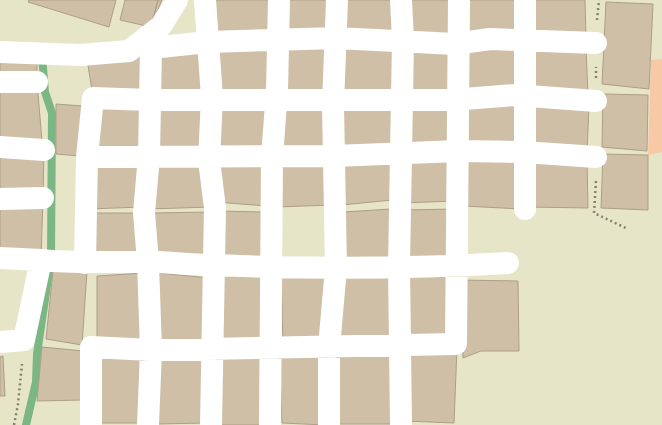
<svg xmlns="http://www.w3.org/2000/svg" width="662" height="425" font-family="'Playfair Display',serif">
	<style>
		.green { fill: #f8c9a5 }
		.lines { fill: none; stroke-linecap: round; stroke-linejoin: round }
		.stream { stroke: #7ab784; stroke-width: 8 }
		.building { fill: #cebfa6; stroke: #ad9f87 }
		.path { stroke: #82816d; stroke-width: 2.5; stroke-dasharray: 2 3; stroke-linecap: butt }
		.minor { stroke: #fff; stroke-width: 22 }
	</style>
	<rect width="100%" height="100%" fill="#e7e5c8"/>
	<!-- green -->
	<path class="green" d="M662,59V152L648,155L651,60Z"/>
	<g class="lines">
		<!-- stream -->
		<path class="stream" d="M42,56L45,92L52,113L51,260
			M26,425L36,382L37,354L49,272"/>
	</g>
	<!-- building -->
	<path class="building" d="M29,0H116L109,27L28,2Z
		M125,0H158L151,27L120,20Z
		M158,0H162L151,27Z
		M207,0H277L274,38L212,39Z
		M282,0H334V36H281Z
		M340,0H398V37L338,36Z
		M408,0H455L454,41L407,38Z
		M466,0H520L518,36L465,38Z
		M533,0H585L586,37L533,38Z
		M606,2L653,4L649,89L602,84Z
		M280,41L333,42L329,97L282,91Z
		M338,41L400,42L397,96H338Z
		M275,42L273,97H215L213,46Z
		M518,43L519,93H466L465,44Z
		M406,44L454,49L449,97L406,88Z
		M206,45V97L151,98L152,49Z
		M534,47L586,48L588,95L531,93Z
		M149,50L148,97H93L87,59Z
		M0,61L37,62V82H0Z
		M0,82H37L42,141L0,140Z
		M603,94L648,95L647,151L602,147Z
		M517,99L518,149L461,150V100Z
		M532,101L589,104L587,154L529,151Z
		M452,102L456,148L402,150L405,106Z
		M279,103L329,104V152L274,154Z
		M56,104L83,106L80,156L56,154Z
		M153,104H206L205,152L151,151Z
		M214,104L271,105L267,153L214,152Z
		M96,106L142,107L145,152L93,151Z
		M396,106L398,150L338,151L340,108Z
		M0,147L44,150L43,198L0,199Z
		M520,153L521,209L464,206L463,154Z
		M455,154V201L402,203L403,156Z
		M603,154L648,155V210L601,208Z
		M393,155L392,200L342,205L343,157Z
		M152,158L204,160L212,207L148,209Z
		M531,159L587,161L588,208L528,207Z
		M88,160H147L142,207L89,209Z
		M214,160L268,161L266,206L215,202Z
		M277,160L329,161L331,205L277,207Z
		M43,198L41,260L0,258V199Z
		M391,209L390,264L345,265L343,212Z
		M453,209V264H403L404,210Z
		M218,211L264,212L267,261L217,260Z
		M209,212L212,261L151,258V213Z
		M89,213H140L142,261L87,260Z
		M53,271H87L82,345L46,339Z
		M218,272L269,273V344L218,341Z
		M343,272H394L393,344L339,343Z
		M144,273L145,346L97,343V276Z
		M159,273L210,278L207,345H157Z
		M281,273H328L327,343L283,345Z
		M453,273L456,340L407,343V275Z
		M461,280L518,281L519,351H481L463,358Z
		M42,347L84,351L82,400L37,401Z
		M405,348H457L454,423L405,421Z
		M94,351H143V423H94Z
		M327,351L325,425L282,423L279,352Z
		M337,352H392V424H336Z
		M158,353H205V423L158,424Z
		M217,353H267V425H216Z
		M3,356L5,396H0V357Z"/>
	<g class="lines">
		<!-- path -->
		<path class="path" d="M597,20L599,0
			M596,78V67
			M596,181L594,213L628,229
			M14,425L18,404L22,364"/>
		<!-- minor -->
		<path class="minor" d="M205,0L212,97L209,160L215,208L211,425
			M401,0L403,40L399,267L401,425
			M525,0V209
			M0,52L81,55L129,51L161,26L177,0
			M0,82H37
			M0,147L44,150
			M87,157L93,98L150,100H451L515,95L596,101
			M0,199L43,198
			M0,258L41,260
			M85,263L87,157L334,156L458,151L524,152L596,157
			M0,342L24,340L41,260C80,264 119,261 159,262C177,263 195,265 213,265C311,269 410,269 508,263
			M91,425V347L151,350L456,344L459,0
			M148,425L151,350L148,262L144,213L149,156L151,48L208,42L336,38L455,44L490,39L596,43
			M270,425L272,157L277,91L279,0
			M329,425V347L336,268L333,105L337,0"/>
	</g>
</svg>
